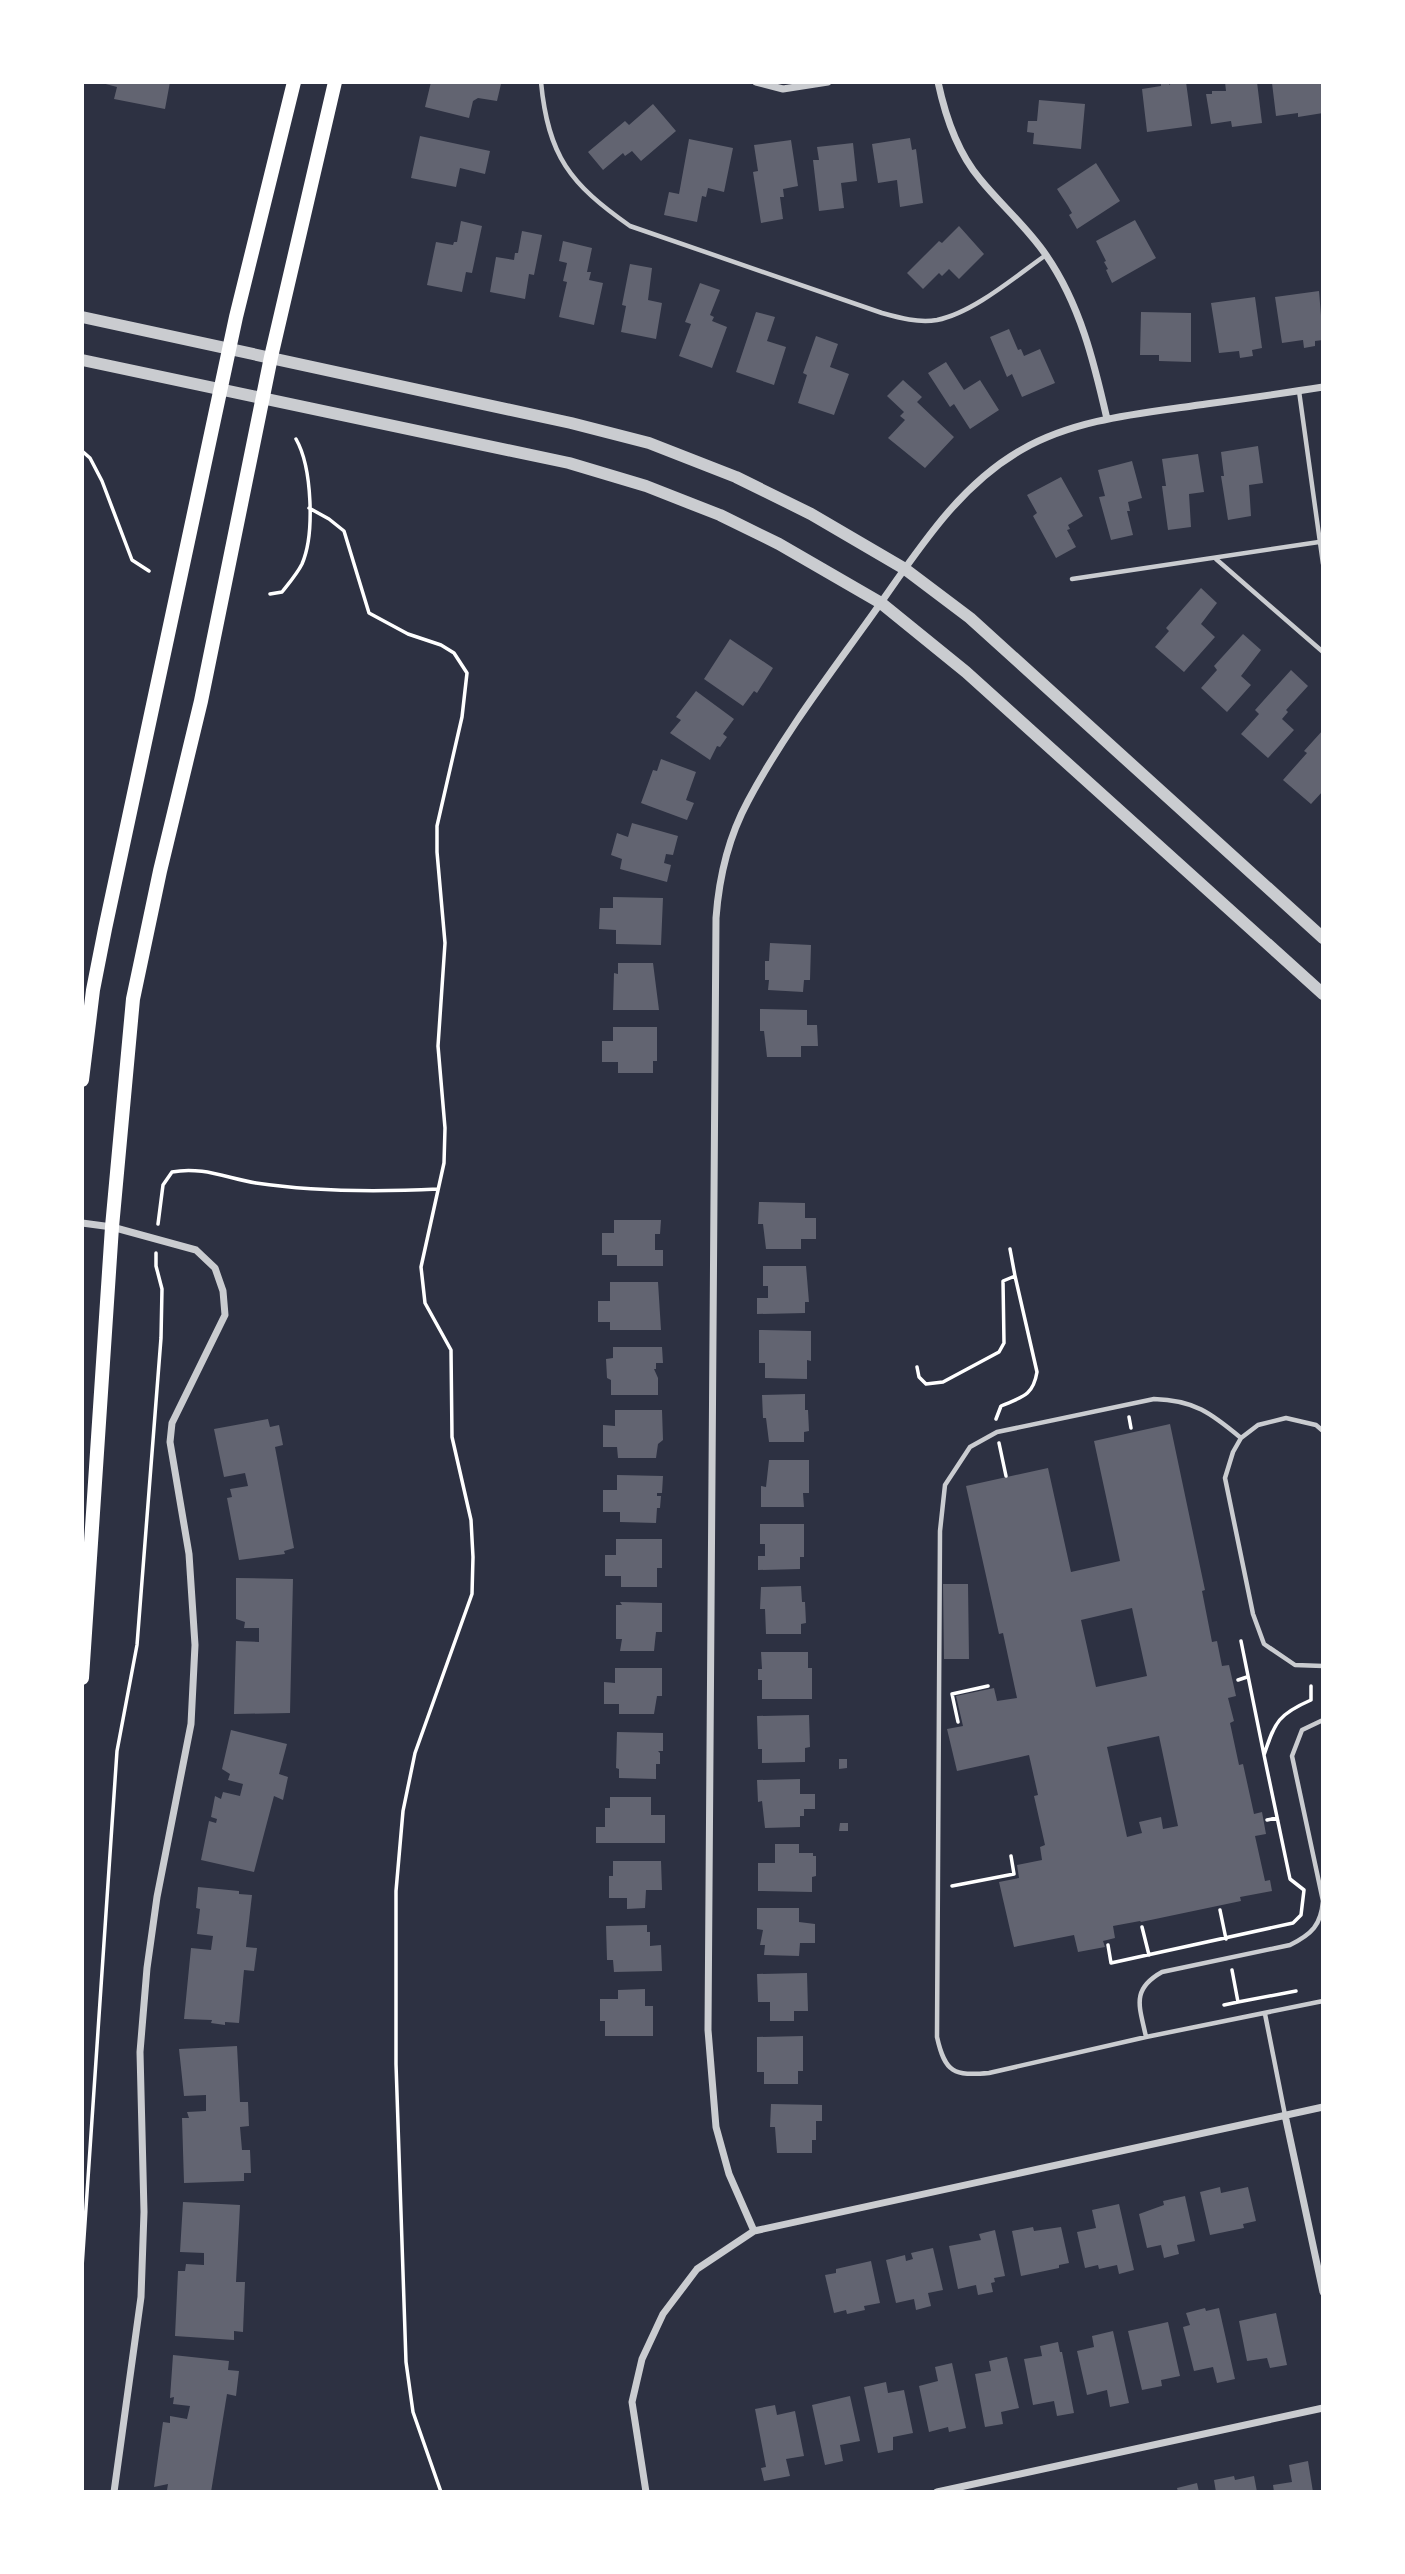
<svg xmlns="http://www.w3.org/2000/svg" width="1405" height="2574" font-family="Karla,sans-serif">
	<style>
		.building { fill: #626471; fill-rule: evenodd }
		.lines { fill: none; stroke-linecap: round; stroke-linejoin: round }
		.path { stroke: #fff; stroke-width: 3.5 }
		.service { stroke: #caccd0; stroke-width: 4.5 }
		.minor { stroke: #caccd0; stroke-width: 7 }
		.tertiary { stroke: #caccd0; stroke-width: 12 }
		.secondary { stroke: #fff; stroke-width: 14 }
	</style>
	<rect width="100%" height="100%" fill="#2d3142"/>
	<!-- building -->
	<path class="building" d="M98,82H170L165,109L114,99L117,87Z
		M431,82H495L501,84L497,101L478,98L473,101L469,118L425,107Z
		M1161,82H1169V85L1173,82H1186L1192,126L1147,132L1142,89L1161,86Z
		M1225,82H1257L1262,123L1232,127L1231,121L1211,124L1206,94H1212V91H1226Z
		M1277,82H1323V113L1298,117V113L1276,116L1272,83Z
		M1039,100L1085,104L1081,149L1033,144L1034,133L1027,132L1028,121H1037Z
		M653,104L676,131L641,161L632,151L625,156L623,153L603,170L588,152L625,121L629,125Z
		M420,136L490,151L485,174L460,168L456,187L411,178Z
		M910,138L912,150L916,149L923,203L900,207L897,180L878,183L872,144Z
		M689,139L733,148L724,192L708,188L706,197L702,196L697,222L664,215L669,192L679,194Z
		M791,140L798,186L783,189L784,197H780L783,219L761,223L753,172L758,171L754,145Z
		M853,143L857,181L841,183L844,208L819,211L813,160H819L817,147Z
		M1096,163L1120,201L1077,229L1069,215L1072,213L1068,206L1057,189Z
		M1135,220L1156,258L1112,283L1106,270L1108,269L1104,262L1106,261L1096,241Z
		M461,221L482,226L472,273L466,272L462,292L427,285L436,242L453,245L454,242H457Z
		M959,226L984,254L959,279L949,269L942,276L939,273L923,289L907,273L939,241L942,243Z
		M522,231L542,235L534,275L529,274L525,299L490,292L496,257L514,260L515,253H518Z
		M563,241L592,248L587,272H591L589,280L603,283L594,325L559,317L567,282L563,281L567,263L559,261Z
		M630,264L652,268L648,300L662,303L656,339L621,332L626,306L622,305Z
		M700,283L720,290L710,315L714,317L712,321L727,327L712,368L679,356L691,324L685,322Z
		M1319,291L1323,340L1315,341V346L1304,348L1303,340L1282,343L1275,297Z
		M1255,297L1262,348L1252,350L1253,356L1240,358L1239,351L1219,353L1211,303Z
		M756,312L775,317L767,341L786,347L774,385L736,372Z
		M1141,312L1191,313V362L1159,361V355H1140Z
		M1009,329L1018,350L1021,349L1024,356L1040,349L1055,383L1022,397L1012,374L1007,377L990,337Z
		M816,336L838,344L830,367L849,374L834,415L798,403L807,375L803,373Z
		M946,362L964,390L980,380L999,410L970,429L954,404L950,407L928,373Z
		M903,380L922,397L917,402L954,437L925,468L888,438L905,420L900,416L904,412L887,396Z
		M1258,446L1263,483L1249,485L1251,516L1228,520L1221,476H1224L1221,452Z
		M1198,454L1204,492L1189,494L1191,527L1168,530L1162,486H1166L1162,459Z
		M1132,461L1142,498L1128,502L1130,511H1127L1133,535L1111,540L1099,497L1105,496L1098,470Z
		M1061,477L1083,516L1068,525L1070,529L1067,530L1076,547L1056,558L1033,516L1037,513L1027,495Z
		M1201,588L1217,603L1201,624L1215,637L1184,672L1155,647L1169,631L1166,628Z
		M1243,634L1261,650L1241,676L1251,685L1227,712L1201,688L1217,670L1214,666Z
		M730,639L773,668L757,693L754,691L743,706L704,679Z
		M1291,670L1308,686L1286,710L1288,712L1282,719L1294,730L1268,758L1241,734L1259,714L1255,710Z
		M696,691L734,719L723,734L727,737L720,747L717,746L710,760L670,733L681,720L676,717Z
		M1323,730V791L1311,804L1283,780L1307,753L1304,751Z
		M661,759L696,772L686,800L694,803L687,820L641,803L653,770L657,771Z
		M632,823L678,836L673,855L666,854L664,863L671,865L667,882L620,869L622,859L611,855L617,833L628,837Z
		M613,897L663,898L661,945L616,944V930L599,929L600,908H613Z
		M770,943L811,945L810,980H804L803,992L768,990L769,980H765V961H769Z
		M618,963H653L659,1010H613L614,973L618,974Z
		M760,1009L807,1010V1025H817L818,1046H801V1057H767L764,1031H760Z
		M613,1027H657V1061H653V1073H618V1062H602V1041H613Z
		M759,1202L805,1203V1218H816V1239H801V1249H766L763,1224H758Z
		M614,1220H661L660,1234H655V1250H663V1266H617V1255H602V1233H614Z
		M763,1266H806L809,1302H805V1313L757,1314V1298H768V1286H763Z
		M610,1282H658L661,1330H610V1322H598V1301H610Z
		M759,1330L811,1331V1361L807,1360V1379L765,1378V1363H759Z
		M613,1347H662L663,1363H656V1369H654L658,1378V1395H611V1380L607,1378L606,1359L613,1358Z
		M805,1394V1410H808L809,1431L804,1432V1442H769L766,1418H763L762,1395Z
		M615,1410H662L663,1440L658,1444L656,1458H618L617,1447H603V1425L615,1426Z
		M268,1419L270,1427L279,1425L283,1445L275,1447L294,1548L284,1551L285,1554L239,1560L227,1498L232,1497L230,1489L248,1486L245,1473L224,1477L214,1429Z
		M1170,1424L1205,1590L1202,1591L1212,1642L1217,1641L1222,1666L1229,1665L1236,1696L1228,1698L1234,1721L1230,1723L1239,1765L1243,1764L1254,1814L1262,1812L1266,1834L1255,1836L1265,1881L1270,1880L1272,1891L1240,1897L1241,1901L1141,1922L1140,1921L1113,1926L1115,1938L1103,1941L1105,1947L1078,1952L1074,1935L1014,1947L999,1882L1019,1878L1017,1865L1042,1860L1040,1847L1045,1845L1034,1796L1038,1795L1029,1755L957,1771L947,1729L963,1726L956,1696L994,1688L997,1701L1017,1698L1003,1633L999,1634L966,1486L1048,1468L1071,1572L1120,1561L1094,1441ZM1132,1608L1147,1676L1096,1687L1081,1620ZM1159,1736L1178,1826L1163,1829L1161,1817L1139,1822L1142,1833L1127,1837L1107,1747Z
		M769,1460H809V1493H803L804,1507H761V1486L766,1487Z
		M617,1475L663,1476L662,1493H657V1496H661L660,1508H657L656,1523L620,1522V1512H603V1490H617Z
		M760,1524H804V1557H800V1569L758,1570V1556H765V1544H760Z
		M616,1539H662V1568H657V1587H621V1576H605V1555H616Z
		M236,1578L293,1579L290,1713L234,1714L236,1641L259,1642V1628H244L245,1622L236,1619Z
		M943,1584H968L969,1659H944Z
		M801,1586L802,1602H805L806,1623L801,1624V1634H766L765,1609H760L761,1587Z
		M620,1602L662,1603V1632H656L654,1651H620L622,1639H616V1605H622Z
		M761,1652H808V1668H812V1699H762V1680H758V1669H762Z
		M615,1668H662V1696H657L654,1714H619V1704H604V1682L615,1683Z
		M809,1715L810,1747L805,1748V1762L762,1763V1749H758L757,1716Z
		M231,1730L287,1744L279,1774L288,1777L283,1800L274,1796L254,1872L201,1860L209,1821L216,1823L217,1819L211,1817L215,1796L221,1799L223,1792L240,1796L243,1784L228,1780L230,1774L222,1769Z
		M617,1732L663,1733V1751H658L660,1753V1764H656V1779L619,1778V1769L616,1768Z
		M839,1759H847V1768L839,1769Z
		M800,1779V1794H815V1809H804V1816H800V1827L765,1828L762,1801L758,1802L757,1780Z
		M610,1797H651V1815H665V1843H596V1827H605V1808H610Z
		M840,1823H848V1831H839Z
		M775,1844H799V1853H813V1856H816V1876L812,1877V1892L758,1891V1863H775Z
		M613,1861H661L662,1890H646L645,1908L627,1909V1898H609V1876H613Z
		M198,1887L239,1891V1894L252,1895L246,1947L257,1948L254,1971L244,1970L239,2023L225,2022V2025L211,2023L212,2020L184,2019L191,1948L211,1950L213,1936L197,1934L200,1909L196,1908Z
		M757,1908H799V1922L815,1924V1943H800L799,1956L764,1955L765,1945H760L763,1930L757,1929Z
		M647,1925V1932H650V1946L661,1945L662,1971L614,1972L613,1960H607L606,1926Z
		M807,1973L808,2011H794V2021H770V2002H758L757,1974Z
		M645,1989V2006H653V2036H605V2021H600V1999H618V1990Z
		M803,2036V2071H798V2084H764V2072H757V2037Z
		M237,2046L240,2102H248L249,2126L240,2127L242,2150H250L251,2173H244V2181L184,2183L182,2118H189L187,2112L206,2111V2095L184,2096L179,2049Z
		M771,2104L822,2105V2121H816V2140H812V2153H777L775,2127H770Z
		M1220,2187L1221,2193L1248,2187L1256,2221L1243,2224L1244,2228L1210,2235L1200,2192Z
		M1185,2196L1195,2241L1177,2245L1179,2254L1164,2258L1161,2245L1147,2248L1139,2214L1164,2205L1163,2201Z
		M183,2202L240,2205L236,2282H245L243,2332L234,2331V2340L175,2336L178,2271H185L186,2264L204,2265V2253L180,2252Z
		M1119,2204L1134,2270L1119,2274L1117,2265L1099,2269L1098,2265L1085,2268L1077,2232L1096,2228L1092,2210Z
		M1033,2227L1034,2231L1061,2227L1069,2263L1059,2265V2268L1021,2276L1012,2231Z
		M995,2230L1005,2276L994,2278L995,2282L991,2283L993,2292L978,2295L976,2285L958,2289L949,2246L981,2240L979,2234Z
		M933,2248L943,2290L928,2293L931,2306L916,2310L914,2299L896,2303L886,2260L905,2255L906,2261L913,2259L911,2253Z
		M871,2261L880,2303L864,2306L865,2310L847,2314L846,2310L834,2313L825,2275L836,2273V2269Z
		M1205,2308L1206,2311L1219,2308L1235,2379L1217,2383L1213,2367L1194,2371L1183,2327L1190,2325L1186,2313Z
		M1276,2313L1287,2365L1270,2368L1267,2358L1247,2361L1239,2321Z
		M1168,2322L1180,2376L1161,2380L1162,2386L1142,2390L1128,2331Z
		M1113,2331L1129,2403L1110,2407L1107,2390L1087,2395L1077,2351L1094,2347L1092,2336Z
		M1058,2342L1060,2352H1062L1074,2413L1057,2416L1054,2401L1033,2405L1024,2359L1042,2356L1040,2346Z
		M173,2355L229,2361L228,2370L239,2371L236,2396L227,2394L211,2492L167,2490L168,2484L154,2487L163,2422L170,2423V2416L187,2419L190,2406L173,2404L174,2397L170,2398Z
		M1007,2357L1019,2408L1001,2412L1003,2424L985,2427L975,2374L991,2371L989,2361Z
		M952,2363L966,2428L949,2432L948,2427L929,2432L919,2386L938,2381L935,2367Z
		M886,2382L888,2393L904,2390L913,2433L893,2437V2450L878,2453L864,2387Z
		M850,2396L860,2441L840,2445L843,2461L825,2465L812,2405Z
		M775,2405L777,2415L795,2411L804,2456L786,2459L790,2476L764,2481L761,2468L766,2467L755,2409Z
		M1308,2461L1313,2492H1274L1273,2485L1292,2482L1289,2465Z
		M1234,2476L1235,2480L1254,2476L1257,2492H1216L1214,2480Z
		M1197,2483L1199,2492H1178L1177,2488Z"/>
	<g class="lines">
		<!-- path -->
		<path class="path" d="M82,451L90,458L102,481L132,560L149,571
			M309,508L329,519L344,531L369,613L408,634L441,645L454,653L467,673L462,717L437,826V852L445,943L438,1046L445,1128L444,1163L421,1267L425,1303L451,1350L452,1437L471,1520L473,1557L472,1594L415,1753L403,1811L396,1891V2064L406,2362L413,2412L441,2492
			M270,594L282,592C289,583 297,574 302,564C315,534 312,467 296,439
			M158,1224L163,1185L172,1172C201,1166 227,1178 256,1183C316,1192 377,1192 438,1189
			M1010,1249L1015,1276
			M917,1367L919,1377L926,1384L943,1382L999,1352L1004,1343L1003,1281L1015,1276L1037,1372C1033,1396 1022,1397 1001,1406L996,1419
			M1129,1417L1131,1428
			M999,1443L1006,1476
			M1241,1641L1264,1755C1275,1721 1279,1714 1311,1700V1686
			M1238,1680L1247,1677
			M958,1722L952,1694L988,1686
			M1267,1820L1277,1818
			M952,1886L1014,1874L1011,1856
			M1220,1910L1226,1939
			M1142,1927L1149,1955
			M1108,1945L1111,1963L1293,1923L1301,1915L1304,1890L1290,1879L1264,1755
			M1232,1970L1238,2002L1296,1991
			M1224,2005L1238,2002
			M82,2267L117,1751L137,1645L161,1338L162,1289L156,1266V1253"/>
		<!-- service -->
		<path class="service" d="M541,82C548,156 570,184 630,226L882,313C900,318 918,323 937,320C973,313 1016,276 1046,255
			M1299,391L1323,564
			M1216,559L1323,652
			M1072,579L1319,542
			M1323,1431L1316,1425L1286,1418L1258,1425L1241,1438L1233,1452L1225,1478L1253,1614L1264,1644L1295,1665L1323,1666
			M1241,1438C1211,1413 1194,1400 1154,1399L997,1432L970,1447L945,1485L940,1531L937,2037C945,2073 954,2076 989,2073L1146,2037L1323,2001
			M1265,2014L1285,2115
			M1146,2037C1140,2007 1130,1990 1162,1972L1290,1945C1312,1934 1321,1925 1323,1901L1292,1756L1302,1730L1323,1720"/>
		<!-- minor -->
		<path class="minor" d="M756,82L783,89L828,82
			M938,82C945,115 958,153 980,179C1001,205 1027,227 1046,255C1080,304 1094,362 1107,419
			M82,1223L112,1227L196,1250L215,1268L223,1291L225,1315L172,1423L170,1442L189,1554L195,1645L191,1724L157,1897L147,1968L140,2052L144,2212L141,2297L114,2492
			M1285,2115L1323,2292
			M754,2231L729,2174L716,2127L708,2030L716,918C719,877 728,838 748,801C781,739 824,682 865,625C911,562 953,488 1023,449C1074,420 1135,414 1192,406C1235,400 1279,394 1323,387
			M646,2492L632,2402L642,2359L663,2314L697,2269L754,2231L1323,2107
			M937,2492L1323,2408"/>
		<!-- tertiary -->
		<path class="tertiary" d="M82,317L571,423L649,443L736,477L811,514L905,569L970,618L1323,938
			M82,360L569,463L646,486L720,515L779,544L881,603L966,672L1323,994"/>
		<!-- secondary -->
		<path class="secondary" d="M82,1080L93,990L105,929L236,317L294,82
			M82,1678L112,1227L133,999L160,871L201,701L271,357L335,82"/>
	</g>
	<!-- border -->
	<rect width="1405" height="2574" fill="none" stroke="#ffffff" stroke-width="168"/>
</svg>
